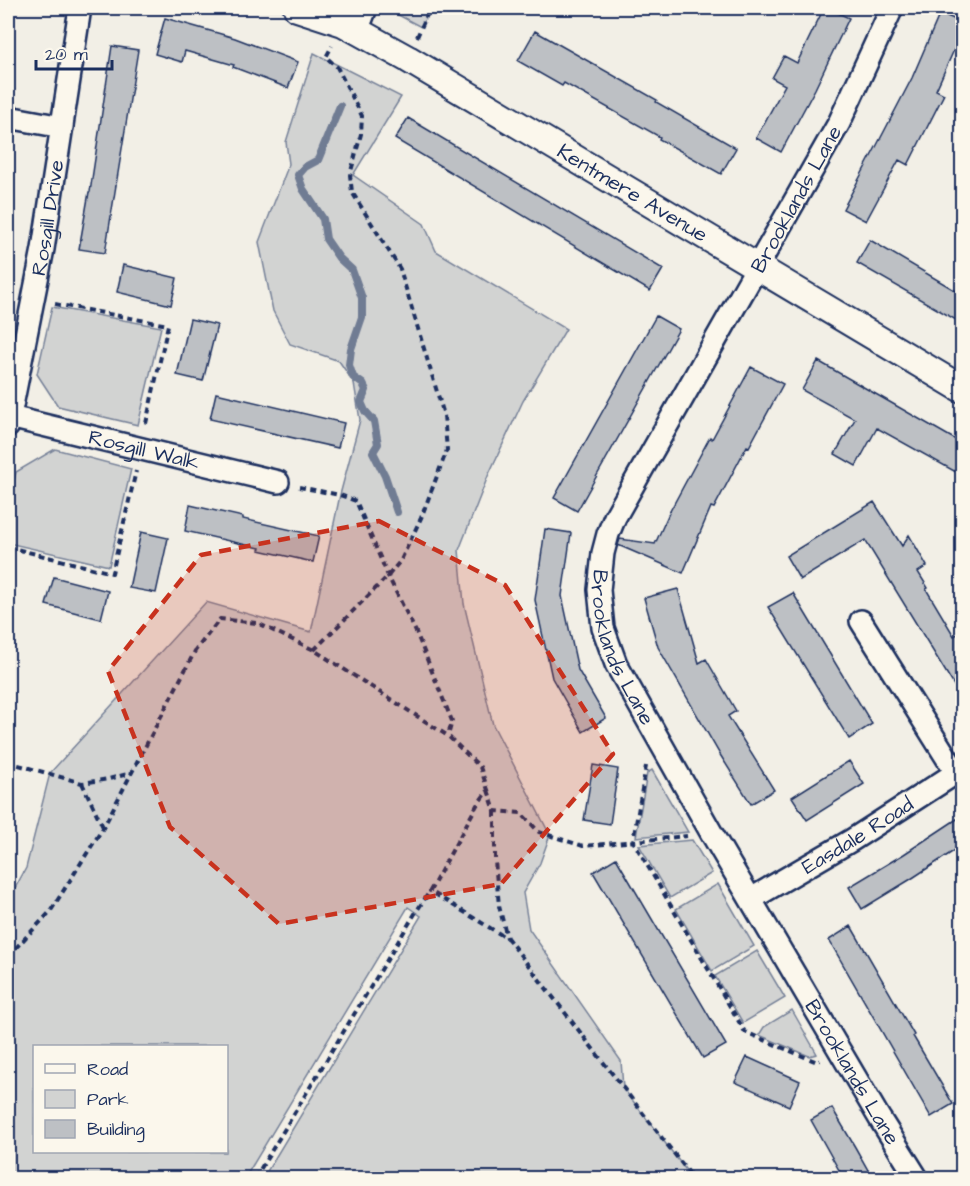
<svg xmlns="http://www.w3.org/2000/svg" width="970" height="1186" font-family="'Architects Daughter',sans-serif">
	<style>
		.green { fill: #d2d3d2; stroke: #768198; stroke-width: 1.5; fill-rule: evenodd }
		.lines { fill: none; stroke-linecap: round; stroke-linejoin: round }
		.stream { stroke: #707b93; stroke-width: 8 }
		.building { fill: #bdc0c4; stroke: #1b2f5e; stroke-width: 1.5 }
		.minor-casing { stroke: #1b2f5e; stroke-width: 26 }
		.tertiary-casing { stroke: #1b2f5e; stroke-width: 30 }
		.path { stroke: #1b2f5e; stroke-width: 4; stroke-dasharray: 6 4.5; stroke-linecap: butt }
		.minor { stroke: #fbf7ec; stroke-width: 21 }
		.tertiary { stroke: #fbf7ec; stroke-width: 26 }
		.marked { fill: #c8321e; fill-opacity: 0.2; stroke: #c8321e; stroke-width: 4.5; stroke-dasharray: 12 8; stroke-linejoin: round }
		.labels { text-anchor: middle; stroke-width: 4.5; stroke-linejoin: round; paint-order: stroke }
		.street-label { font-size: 21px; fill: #1b2f5e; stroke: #fbf7ec }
	</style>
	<rect width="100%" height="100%" fill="#f2efe6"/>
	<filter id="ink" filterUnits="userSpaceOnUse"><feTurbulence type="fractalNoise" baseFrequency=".0167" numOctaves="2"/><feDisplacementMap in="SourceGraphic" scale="12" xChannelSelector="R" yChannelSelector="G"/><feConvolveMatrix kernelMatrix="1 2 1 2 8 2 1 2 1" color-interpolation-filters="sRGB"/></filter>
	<g filter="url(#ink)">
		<!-- green -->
		<path class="green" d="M385,8H430L421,27Z
			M314,53L401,97L353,175L424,224L436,251L566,329L523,401L488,476L459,550L464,604L493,725L550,835L540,863L523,893L529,929L621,1061L623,1088L692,1178H263L421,916L408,907L245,1178H8V901L26,868L50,773L206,602L311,632L340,495L360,420L354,383L339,361L290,344L273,311L259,242L289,164L286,142ZM34,1046H226V1152H34Z
			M52,307L161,327L138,425L58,406L37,374Z
			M55,449L131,469L109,566L8,543V507L16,472Z
			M652,770L688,832L636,837L647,773Z
			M692,840L712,873L670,898L639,845Z
			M718,884L754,946L712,971L676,909Z
			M757,951L785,998L743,1023L715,976Z
			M792,1010L817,1054L809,1056L759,1035L764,1027Z"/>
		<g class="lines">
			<!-- stream -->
			<path class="stream" d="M340,106L318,160L305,167L298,175L303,189L323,219L326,239L339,258L352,270L362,298V317L351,349L349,365L353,377L363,384L366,390L361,402L365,411L374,421L378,444L373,452L385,476L397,512"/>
		</g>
		<!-- building -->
		<path class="building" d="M824,8H828L849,18L815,89L781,152L756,138L785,85L772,78L784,56L797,63Z
			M940,13L963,23V54L954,50L936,90L944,94L908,165L899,160L866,221L843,209L876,147L912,78Z
			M165,18L235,38L298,62L288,88L233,67L234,65L185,51L182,62L155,54Z
			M535,31L657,100L656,102L736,148L721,174L659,139L660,137L564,83L562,86L518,61Z
			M112,46L138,50L105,253L79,249L89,192H90Z
			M408,118L663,269L650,291L395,139Z
			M870,240L963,295V324L857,263Z
			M123,265L177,278L171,305L117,292Z
			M656,316L679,329L577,511L554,498Z
			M190,319L217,325L203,381L177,375Z
			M818,361L963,444V476L877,428L856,466L835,454L855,419L802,390Z
			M751,367L783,384L749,447L747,446L714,508L711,507L683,573L618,545L620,539L655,544L669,513L710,437L712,439Z
			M216,393L344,423L338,448L210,419Z
			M874,502L902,546L909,535L927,566L918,572L928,588L926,589L954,636L963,631V700L865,540L800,580L786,556Z
			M190,505L243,517V519L319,536L313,562L259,550L260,548L185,531Z
			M545,529L571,533L562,596L578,670L606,718L583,732L552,678L535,600Z
			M141,532L168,538L156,593L129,588Z
			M54,577L108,591L101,619L46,605Z
			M678,589L699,663L706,659L736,711L728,716L774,790L751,804L719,753L658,647L644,598Z
			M793,593L872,724L849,739L768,607Z
			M849,761L864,784L807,820L792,797Z
			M593,765L618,769L610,824L584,820Z
			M963,815V845L911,879L862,909L849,887L904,854Z
			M616,858L726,1045L703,1058L593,872Z
			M851,926L914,1035L913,1036L953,1104L931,1117L829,940Z
			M747,1057L800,1081L789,1106L735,1082Z
			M832,1108L855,1147L873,1179H844L811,1120Z"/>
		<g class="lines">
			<!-- minor casing -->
			<g class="minor-casing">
				<g id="minor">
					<path id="s1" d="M892,8L839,123L615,517L608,534L603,553L599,590L603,628L616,664L712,834L880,1119L917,1178"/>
					<path d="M357,31L366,8"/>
					<path d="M8,117L62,127"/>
					<path id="s2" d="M10,417L278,482"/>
					<path id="s3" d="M8,426L43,249L80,8"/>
					<path d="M861,621L957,774"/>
					<path id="s4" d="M751,899L852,840L962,769"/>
				</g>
			</g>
			<!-- tertiary casing -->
			<g class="tertiary-casing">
				<g id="tertiary">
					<path id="s5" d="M297,8L343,23L408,59L962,389"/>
				</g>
			</g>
			<!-- path -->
			<path class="path" d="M417,37L430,8
				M55,304L168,325L145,428
				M299,487L340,495L356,501L388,576L416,632L452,721L448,736
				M8,547L112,573L136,471
				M314,650L388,576L401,560L421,518L447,450L444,415L400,269L352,192L350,175L361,134L362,116L337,67L326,57L332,46
				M8,762L82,783L109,779L131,773
				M646,766L633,841L745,1032L817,1062L820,1060
				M82,783L103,827
				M488,790L495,811L521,813L539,832L583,846L687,836
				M495,811V861L499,906L507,938
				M8,956L50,912L103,828L195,651L220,619L257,623L314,650L448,736L480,767L488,790L477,805L430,891L508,939L693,1178
				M255,1178L416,912L430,891"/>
			<!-- minor -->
			<use href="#minor" class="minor"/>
			<!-- tertiary -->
			<use href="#tertiary" class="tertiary"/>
		</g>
	</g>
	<!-- marked area -->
	<path class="marked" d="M379,521L505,585L613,754L501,884L279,924L170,827L108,671L201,555Z"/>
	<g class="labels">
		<!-- street labels -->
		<g class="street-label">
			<text dy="7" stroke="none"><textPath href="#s5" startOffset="384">Kentmere Avenue</textPath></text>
			<text transform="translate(796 199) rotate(-61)" y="7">Brooklands Lane</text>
			<text dy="7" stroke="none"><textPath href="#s3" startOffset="212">Rosgill Drive</textPath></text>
			<text dy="7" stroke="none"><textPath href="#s2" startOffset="138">Rosgill Walk</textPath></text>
			<text dy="7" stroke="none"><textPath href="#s1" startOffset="717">Brooklands Lane</textPath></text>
			<text dy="7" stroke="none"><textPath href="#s4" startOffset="124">Easdale Road</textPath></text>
			<text dy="7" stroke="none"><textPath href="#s1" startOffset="1203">Brooklands Lane</textPath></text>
		</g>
	</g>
	<!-- margin -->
	<rect width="970" height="1186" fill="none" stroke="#fbf7ec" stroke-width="30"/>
	<rect x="15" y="15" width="940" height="1156" fill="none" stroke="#1b2f5e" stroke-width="2" filter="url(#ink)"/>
	<!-- legend -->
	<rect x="33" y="1045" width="195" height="108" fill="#fbf7ec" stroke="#a1a7b3" stroke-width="1.5"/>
	<rect x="45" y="1064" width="30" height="9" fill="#fbf7ec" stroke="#a1a7b3" stroke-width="1.5"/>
	<text x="87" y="1075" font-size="18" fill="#1b2f5e">Road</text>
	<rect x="45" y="1090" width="30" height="18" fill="#d2d3d2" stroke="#a1a7b3" stroke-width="1.5"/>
	<text x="87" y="1105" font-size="18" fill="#1b2f5e">Park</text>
	<rect x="45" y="1120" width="30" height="18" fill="#bdc0c4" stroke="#a1a7b3" stroke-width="1.5"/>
	<text x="87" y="1135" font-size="18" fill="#1b2f5e">Building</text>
	<!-- scale -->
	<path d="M36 60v9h76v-9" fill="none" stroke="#1b2f5e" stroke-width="3"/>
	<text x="45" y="60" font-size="18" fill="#1b2f5e" stroke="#fbf7ec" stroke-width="4.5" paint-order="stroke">20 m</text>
</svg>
